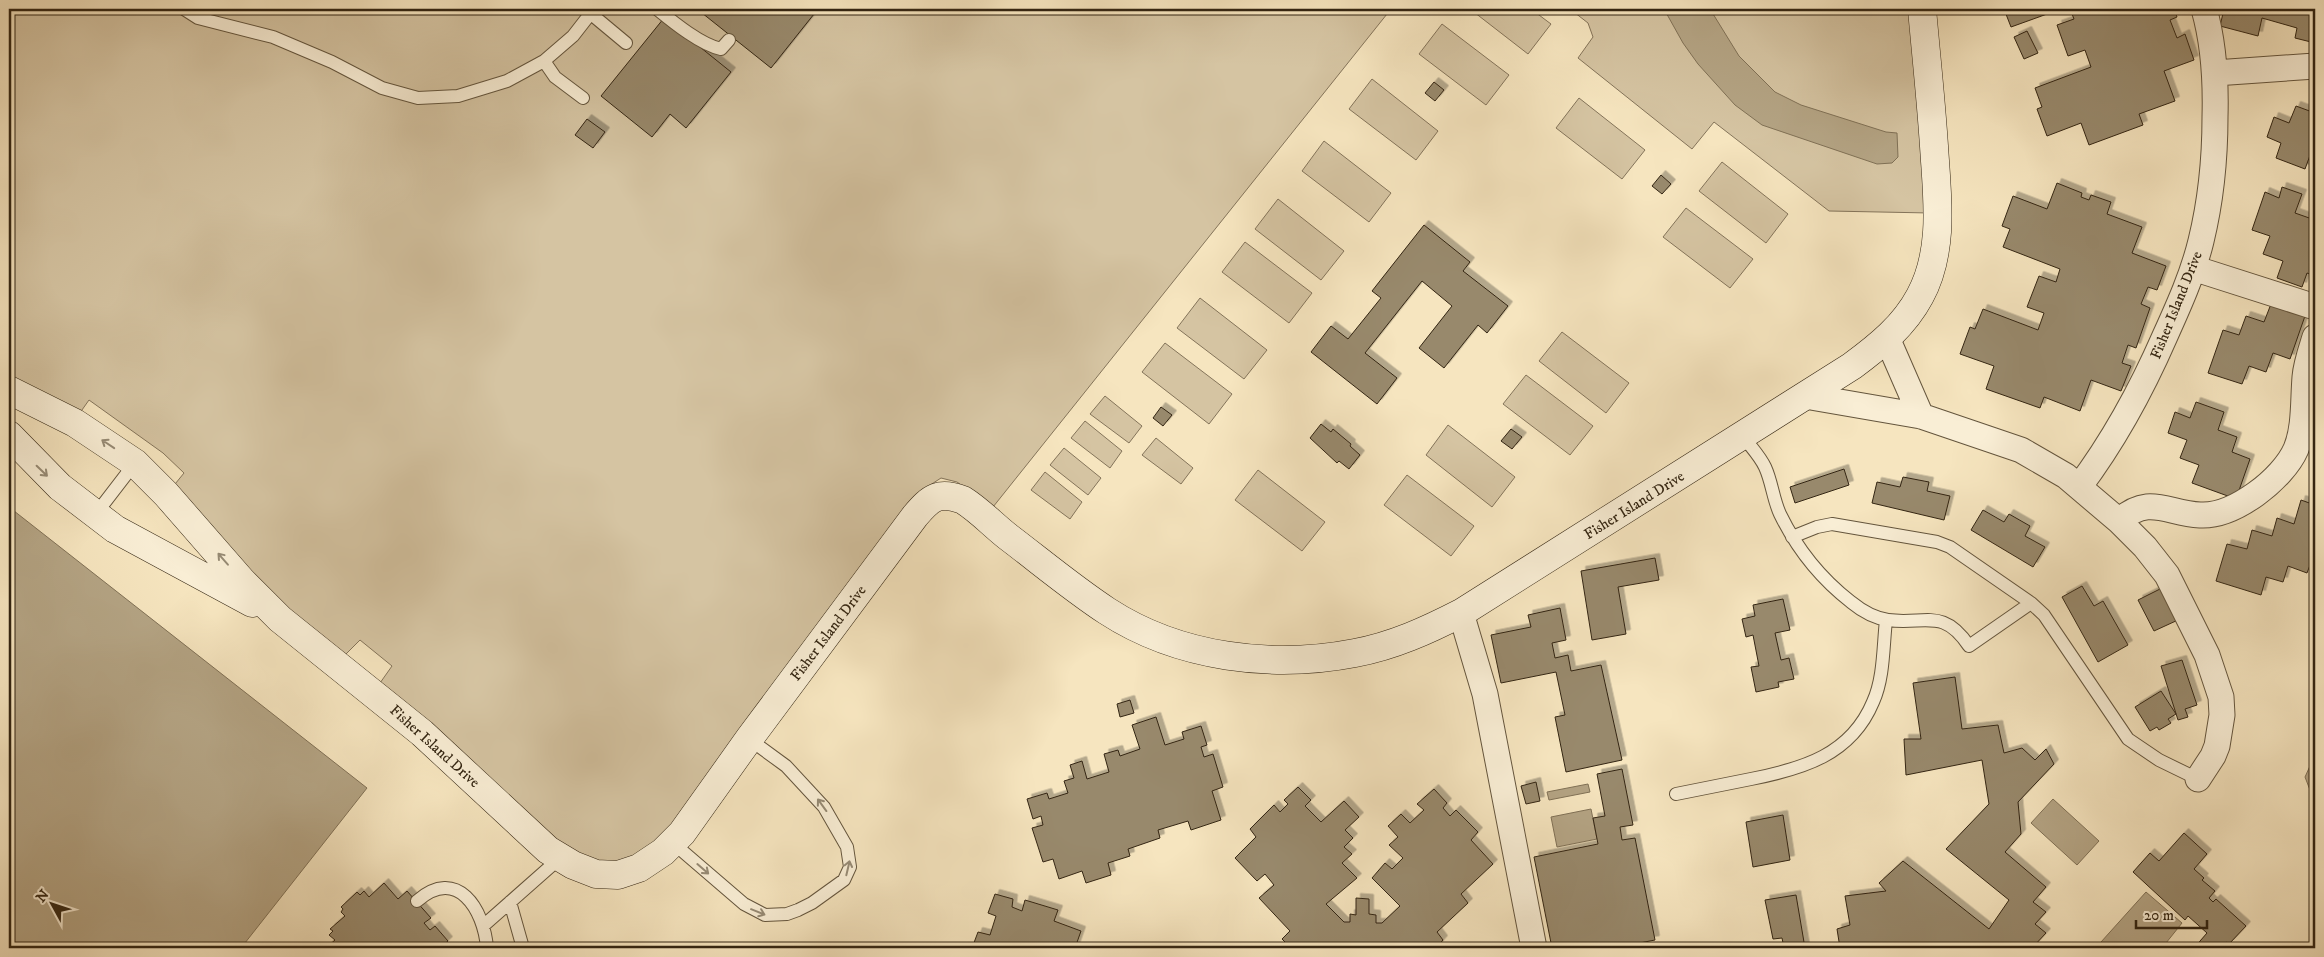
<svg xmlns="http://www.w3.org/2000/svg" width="2324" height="957" font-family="'IM FELL DW Pica',serif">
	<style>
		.green { fill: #d5c4a2; stroke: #84745a }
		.water { fill: #b4a484; stroke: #807156 }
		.building { fill: #98896c; stroke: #332512; filter: url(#shadow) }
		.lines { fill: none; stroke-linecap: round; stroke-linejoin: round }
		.lane-casing { stroke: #64553d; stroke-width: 14 }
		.street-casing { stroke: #64553d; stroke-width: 27 }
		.secondary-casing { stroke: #332512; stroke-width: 29 }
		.lane { stroke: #f9eed5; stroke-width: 12 }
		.street { stroke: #f9eed5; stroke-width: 25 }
		.secondary { stroke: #f9eed5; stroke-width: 28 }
		.oneway { stroke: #968a74 }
		.labels { text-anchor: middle; stroke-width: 4.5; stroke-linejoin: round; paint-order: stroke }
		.street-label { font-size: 15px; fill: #332512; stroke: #f9eed5 }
	</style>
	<defs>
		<filter id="shadow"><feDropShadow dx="4.5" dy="-4.5" stdDeviation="0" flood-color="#0004"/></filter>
	</defs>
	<rect width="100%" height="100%" fill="#f6e5bf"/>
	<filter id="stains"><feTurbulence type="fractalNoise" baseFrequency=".004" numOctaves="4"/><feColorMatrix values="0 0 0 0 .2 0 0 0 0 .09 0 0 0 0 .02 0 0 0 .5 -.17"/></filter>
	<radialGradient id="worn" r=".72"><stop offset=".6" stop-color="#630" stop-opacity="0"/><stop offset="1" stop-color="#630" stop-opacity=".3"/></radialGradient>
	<!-- green -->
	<path class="green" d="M9,9H1391L993,507L957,482L941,478L924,489L671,832L625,863H599L564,849L380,683L392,666L360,640L345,655L275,601L171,489L184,473L163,453L89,400L77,417L9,380Z
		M1470,9H1531L1551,24L1528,54Z
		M1570,9H1914L1930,213L1829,211L1714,122L1692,149L1578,58L1593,37L1588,23Z
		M1442,24L1509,75L1486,105L1419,54Z
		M1372,79L1438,131L1416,160L1349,109Z
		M1579,98L1645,150L1622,179L1556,128Z
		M1324,141L1391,193L1369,222L1302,171Z
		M1722,162L1788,214L1766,243L1699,191Z
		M1278,199L1344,251L1321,280L1255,229Z
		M1686,208L1753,259L1730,288L1663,237Z
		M1245,242L1312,293L1289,323L1222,272Z
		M1200,298L1267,350L1244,379L1177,328Z
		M1562,332L1629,383L1606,413L1539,361Z
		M1165,343L1232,394L1209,424L1142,372Z
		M1526,375L1593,426L1570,455L1503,404Z
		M1105,396L1142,426L1129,443L1090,414Z
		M1085,421L1122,451L1110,468L1071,438Z
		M1448,425L1515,477L1492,507L1426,455Z
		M1156,438L1193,468L1181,484L1142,455Z
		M1064,448L1101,478L1088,495L1050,465Z
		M1258,470L1325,522L1302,551L1235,500Z
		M1045,472L1082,502L1070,519L1031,490Z
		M1407,475L1474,526L1451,556L1384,505Z"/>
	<!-- water -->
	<path class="water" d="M1664,9H1710L1739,56L1775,92L1801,105L1886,132L1897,133L1898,157L1892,163L1877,164L1762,125L1735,105L1698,64L1683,43Z
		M9,507L367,788L241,948H9Z
		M2315,755V803L2305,777Z
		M1588,784L1590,792L1549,800L1547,792Z
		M2053,799L2099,841L2077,865L2031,823Z
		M1591,809L1597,839L1557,847L1551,817Z
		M2146,892L2182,923L2162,948H2102L2101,942Z"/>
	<!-- building -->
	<path class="building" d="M697,9H818L771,68Z
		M1995,9H2061L2011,27L2004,9L1996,12Z
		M2070,9H2174L2177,17L2170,20L2177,38L2185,34L2194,60L2164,71L2175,101L2139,114L2143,125L2089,145L2081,123L2047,136L2037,109L2042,107L2035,88L2091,67L2085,50L2068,56L2057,25L2074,19Z
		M2224,9H2315V43L2295,38L2297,28L2262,18L2258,36L2220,26Z
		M664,18L731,72L686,128L670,114L652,137L601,96Z
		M2027,31L2038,53L2024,59L2014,37Z
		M1434,82L1444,90L1435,101L1425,93Z
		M2296,106L2315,113V151L2312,150L2305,169L2276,158L2281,143L2267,137L2274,117L2289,123Z
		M587,119L605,132L593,148L575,135Z
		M1661,175L1671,184L1662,194L1652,186Z
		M2057,183L2082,193L2081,197L2089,200L2091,195L2111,202L2107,214L2142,227L2132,253L2166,266L2157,290L2148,287L2141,304L2150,308L2136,348L2128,345L2122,363L2131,366L2121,391L2091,380L2080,411L2044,397L2040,408L1986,389L1994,366L1960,354L1970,327L1975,329L1983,309L2038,330L2044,313L2027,307L2039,276L2056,282L2060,269L2003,247L2010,229L2002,226L2013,196L2047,209Z
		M2282,187L2302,194L2295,213L2315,220V276L2307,273L2302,287L2277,278L2283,261L2263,254L2270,236L2252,230L2265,192L2279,198Z
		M1424,225L1470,262L1463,271L1508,306L1487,333L1478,325L1444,368L1419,348L1452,306L1422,281L1365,353L1397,378L1377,404L1311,352L1331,326L1348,339L1381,298L1372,291Z
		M2271,304L2305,316L2290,359L2273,353L2266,372L2249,366L2242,384L2208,373L2223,330L2239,335L2246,316L2264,322Z
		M2196,402L2224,412L2218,430L2237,437L2232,452L2250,459L2236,499L2192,483L2199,465L2180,458L2187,440L2168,433L2175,412L2190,418Z
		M1161,407L1172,415L1163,426L1153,418Z
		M1321,424L1331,432L1333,429L1351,444L1350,446L1360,455L1349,469L1339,461L1337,463L1310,438Z
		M1511,429L1522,437L1512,449L1501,441Z
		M1844,469L1849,485L1795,503L1790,487Z
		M1903,477L1929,482L1927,491L1950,496L1944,520L1872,503L1877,482L1900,487Z
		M2301,500L2315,505V552L2307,573L2288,566L2283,582L2266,577L2261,595L2216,581L2227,544L2247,549L2252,530L2272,536L2277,518L2294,524Z
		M1983,510L2004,522L2009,514L2030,526L2025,536L2045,547L2033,567L1971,530Z
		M1655,558L1659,580L1618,587L1626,634L1592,640L1581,571Z
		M2082,586L2094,606L2103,601L2128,645L2098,662L2062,597Z
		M2162,588L2178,620L2154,631L2138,600Z
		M1783,599L1790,630L1775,633L1781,660L1789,658L1794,679L1778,682L1779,687L1756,692L1751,667L1759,666L1753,635L1746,637L1742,619L1755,616L1753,605Z
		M1560,608L1566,640L1552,643L1555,658L1568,655L1571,671L1601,665L1622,760L1566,772L1555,717L1565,715L1556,672L1501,683L1491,635L1531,627L1528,615Z
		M2182,660L2197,705L2185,709L2188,717L2178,720L2161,666Z
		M1955,677L1962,729L1998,725L2004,753L2022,748L2035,760L2046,749L2054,764L2018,802L2021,834L2005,852L2046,887L2033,902L2046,912L2035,924L2046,933L2032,948H1862L1861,944L1840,948L1837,929L1850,925L1845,896L1886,891L1879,883L1903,861L1989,929L2009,900L1946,849L1989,804L1982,760L1906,775L1904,739H1921L1913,683Z
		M2161,691L2176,714L2168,719L2171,723L2159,730L2157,727L2150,731L2135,707Z
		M1130,700L1134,713L1120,717L1117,704Z
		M1156,717L1165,745L1184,739L1182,732L1201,726L1207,745L1201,747L1204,757L1213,754L1223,787L1212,791L1221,820L1191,830L1188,821L1158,830L1160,838L1128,849L1130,856L1108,863L1111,875L1086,883L1082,871L1059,879L1053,859L1043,862L1032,828L1043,825L1041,816L1033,819L1027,799L1047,793L1049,799L1068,793L1064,781L1074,778L1070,765L1082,761L1087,779L1109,772L1104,754L1118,750L1120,756L1140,749L1132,725Z
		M1622,769L1633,825L1620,827L1622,840L1635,838L1655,940L1614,948H1552L1534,857L1598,844L1593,818L1605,816L1597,774Z
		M1536,782L1540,801L1526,804L1521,786Z
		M1298,787L1311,800L1305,806L1321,822L1344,801L1359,817L1345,830L1353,838L1344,847L1352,854L1342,863L1357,878L1326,904L1344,922H1350V914L1356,915V898L1369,899V914L1376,915V923H1382L1400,906L1372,878L1385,863L1392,869L1403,858L1389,845L1398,837L1388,826L1401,814L1410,823L1424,810L1417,804L1434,789L1447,803L1443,808L1450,816L1456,810L1478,832L1471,840L1493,864L1461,894L1468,903L1437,932L1443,940L1436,948H1291L1282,939L1290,931L1259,898L1274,885L1265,874L1257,881L1235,858L1256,837L1250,829L1274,805L1280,812L1288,804L1284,800Z
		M1783,815L1790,860L1753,867L1746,822Z
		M2184,833L2207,854L2194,869L2204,878L2202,880L2215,891L2209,898L2213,902L2216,899L2246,926L2229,944L2227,942L2223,945L2227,948H2194L2207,933L2188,916L2185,920L2133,872L2150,853L2159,861Z
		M384,883L398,899L407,891L431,918L424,923L430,930L435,926L448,941L440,948H326L335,940L329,935L333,931L330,929L345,916L341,912L343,909L341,907L357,892L360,895L364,891L369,897Z
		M995,894L1013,899L1012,907L1022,911L1025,900L1058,910L1054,921L1081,931L1075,948H972L978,932L990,935L996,916L988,913Z
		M1796,895L1805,948H1784L1782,938L1773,939L1765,900Z"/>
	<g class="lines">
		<!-- lane casing -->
		<g class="lane-casing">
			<path id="lane" d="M184,9L198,18L273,37L332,62L382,88L418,98L458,96L507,81L544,61L573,36L594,9
				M657,9C673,22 701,45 721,49L729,40
				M590,13L626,43
				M544,61L555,77L583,98
				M1743,436C1750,446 1760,456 1765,467C1772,482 1773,499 1780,514C1797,549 1820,578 1851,602C1862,611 1874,618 1888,620C1925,625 1943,607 1969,646L2031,603
				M95,515L135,463
				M1792,537L1817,527L1832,524L1937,542L1950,547L2031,603L2044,615L2128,739L2159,760L2198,779
				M1676,794C1701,789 1726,784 1751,779C1802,769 1851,755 1873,702C1884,678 1883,647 1886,620
				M673,843L744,904L765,915L787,914L798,910L812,903L844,880L850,867L847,847L824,807L786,766L749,739
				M417,901C457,866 484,909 487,948
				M510,902L523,948
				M483,926L560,858"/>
		</g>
		<!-- street casing -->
		<g class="street-casing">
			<path id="street" d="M2215,73L2315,66
				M2193,268L2315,307
				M1887,338L1921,416
				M1805,396L1921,416L2021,450L2066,476L2119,521L2145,547L2167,575L2207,655L2221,697L2222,715L2217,746L2213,756L2198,779
				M2079,487C2115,439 2141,391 2165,336C2179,305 2193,274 2201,241C2211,200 2215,159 2215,117C2216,81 2214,44 2204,9
				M2119,521C2149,494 2166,513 2200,515C2234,517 2283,479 2296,449C2305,427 2303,401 2305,377C2306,364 2311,350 2315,337
				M1461,613L1485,694L1534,948"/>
		</g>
		<!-- secondary casing -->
		<g class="secondary-casing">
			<path id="secondary" d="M9,390L75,423L135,463L166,494L242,581L280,619L422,733L548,850L573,865L596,874L618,875L639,868L663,852L682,833L749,739L915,516C931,497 939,491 963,500C979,510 992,524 1007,536C1040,561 1072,588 1107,611C1179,658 1273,669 1355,653C1393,646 1428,630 1461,613L1852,366C1879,346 1904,326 1920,296C1945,250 1937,195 1934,146C1931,100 1926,54 1922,9
				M9,435L60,487L115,529L252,603"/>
		</g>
		<!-- lane -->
		<use href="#lane" class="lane"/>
		<!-- street -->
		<use href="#street" class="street"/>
		<!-- secondary -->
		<use href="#secondary" class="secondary"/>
	</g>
	<!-- one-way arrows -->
	<defs><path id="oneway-shaft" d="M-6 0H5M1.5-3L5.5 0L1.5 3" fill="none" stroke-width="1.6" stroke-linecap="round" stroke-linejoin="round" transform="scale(1.25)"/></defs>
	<g class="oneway">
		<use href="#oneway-shaft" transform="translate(108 444) rotate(-146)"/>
		<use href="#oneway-shaft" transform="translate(42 471) rotate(44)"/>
		<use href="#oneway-shaft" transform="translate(223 559) rotate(-131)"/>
		<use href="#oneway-shaft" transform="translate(822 805) rotate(-126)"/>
		<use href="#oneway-shaft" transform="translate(848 868) rotate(-77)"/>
		<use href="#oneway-shaft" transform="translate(703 869) rotate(41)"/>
		<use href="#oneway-shaft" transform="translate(758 912) rotate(22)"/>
	</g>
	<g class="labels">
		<!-- street labels -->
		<g class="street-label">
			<text transform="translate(2176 305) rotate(-68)" y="5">Fisher Island Drive</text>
			<text transform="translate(1634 505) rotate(-32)" y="5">Fisher Island Drive</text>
			<text transform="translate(828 633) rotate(-53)" y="5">Fisher Island Drive</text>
			<text transform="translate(435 746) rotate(42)" y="5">Fisher Island Drive</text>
		</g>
	</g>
	<!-- margin -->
	<rect width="2324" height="957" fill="none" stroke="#f6e5bf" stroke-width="30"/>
	<rect x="10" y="10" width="2304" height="937" fill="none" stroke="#332512" stroke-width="2.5"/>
	<rect x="15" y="15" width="2294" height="927" fill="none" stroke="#332512"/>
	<!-- north arrow -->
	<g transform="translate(52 904) rotate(310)" stroke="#f9eed5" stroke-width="4" paint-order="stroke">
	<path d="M0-4L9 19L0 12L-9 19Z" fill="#332512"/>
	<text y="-8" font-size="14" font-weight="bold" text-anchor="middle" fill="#332512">N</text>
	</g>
	<!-- scale -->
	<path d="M2136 920v8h71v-8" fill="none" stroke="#332512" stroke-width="2.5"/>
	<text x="2144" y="920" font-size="15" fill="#332512" stroke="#f9eed5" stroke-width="4" paint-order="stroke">20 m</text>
	<rect width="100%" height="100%" filter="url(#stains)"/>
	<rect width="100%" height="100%" fill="url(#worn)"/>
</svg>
